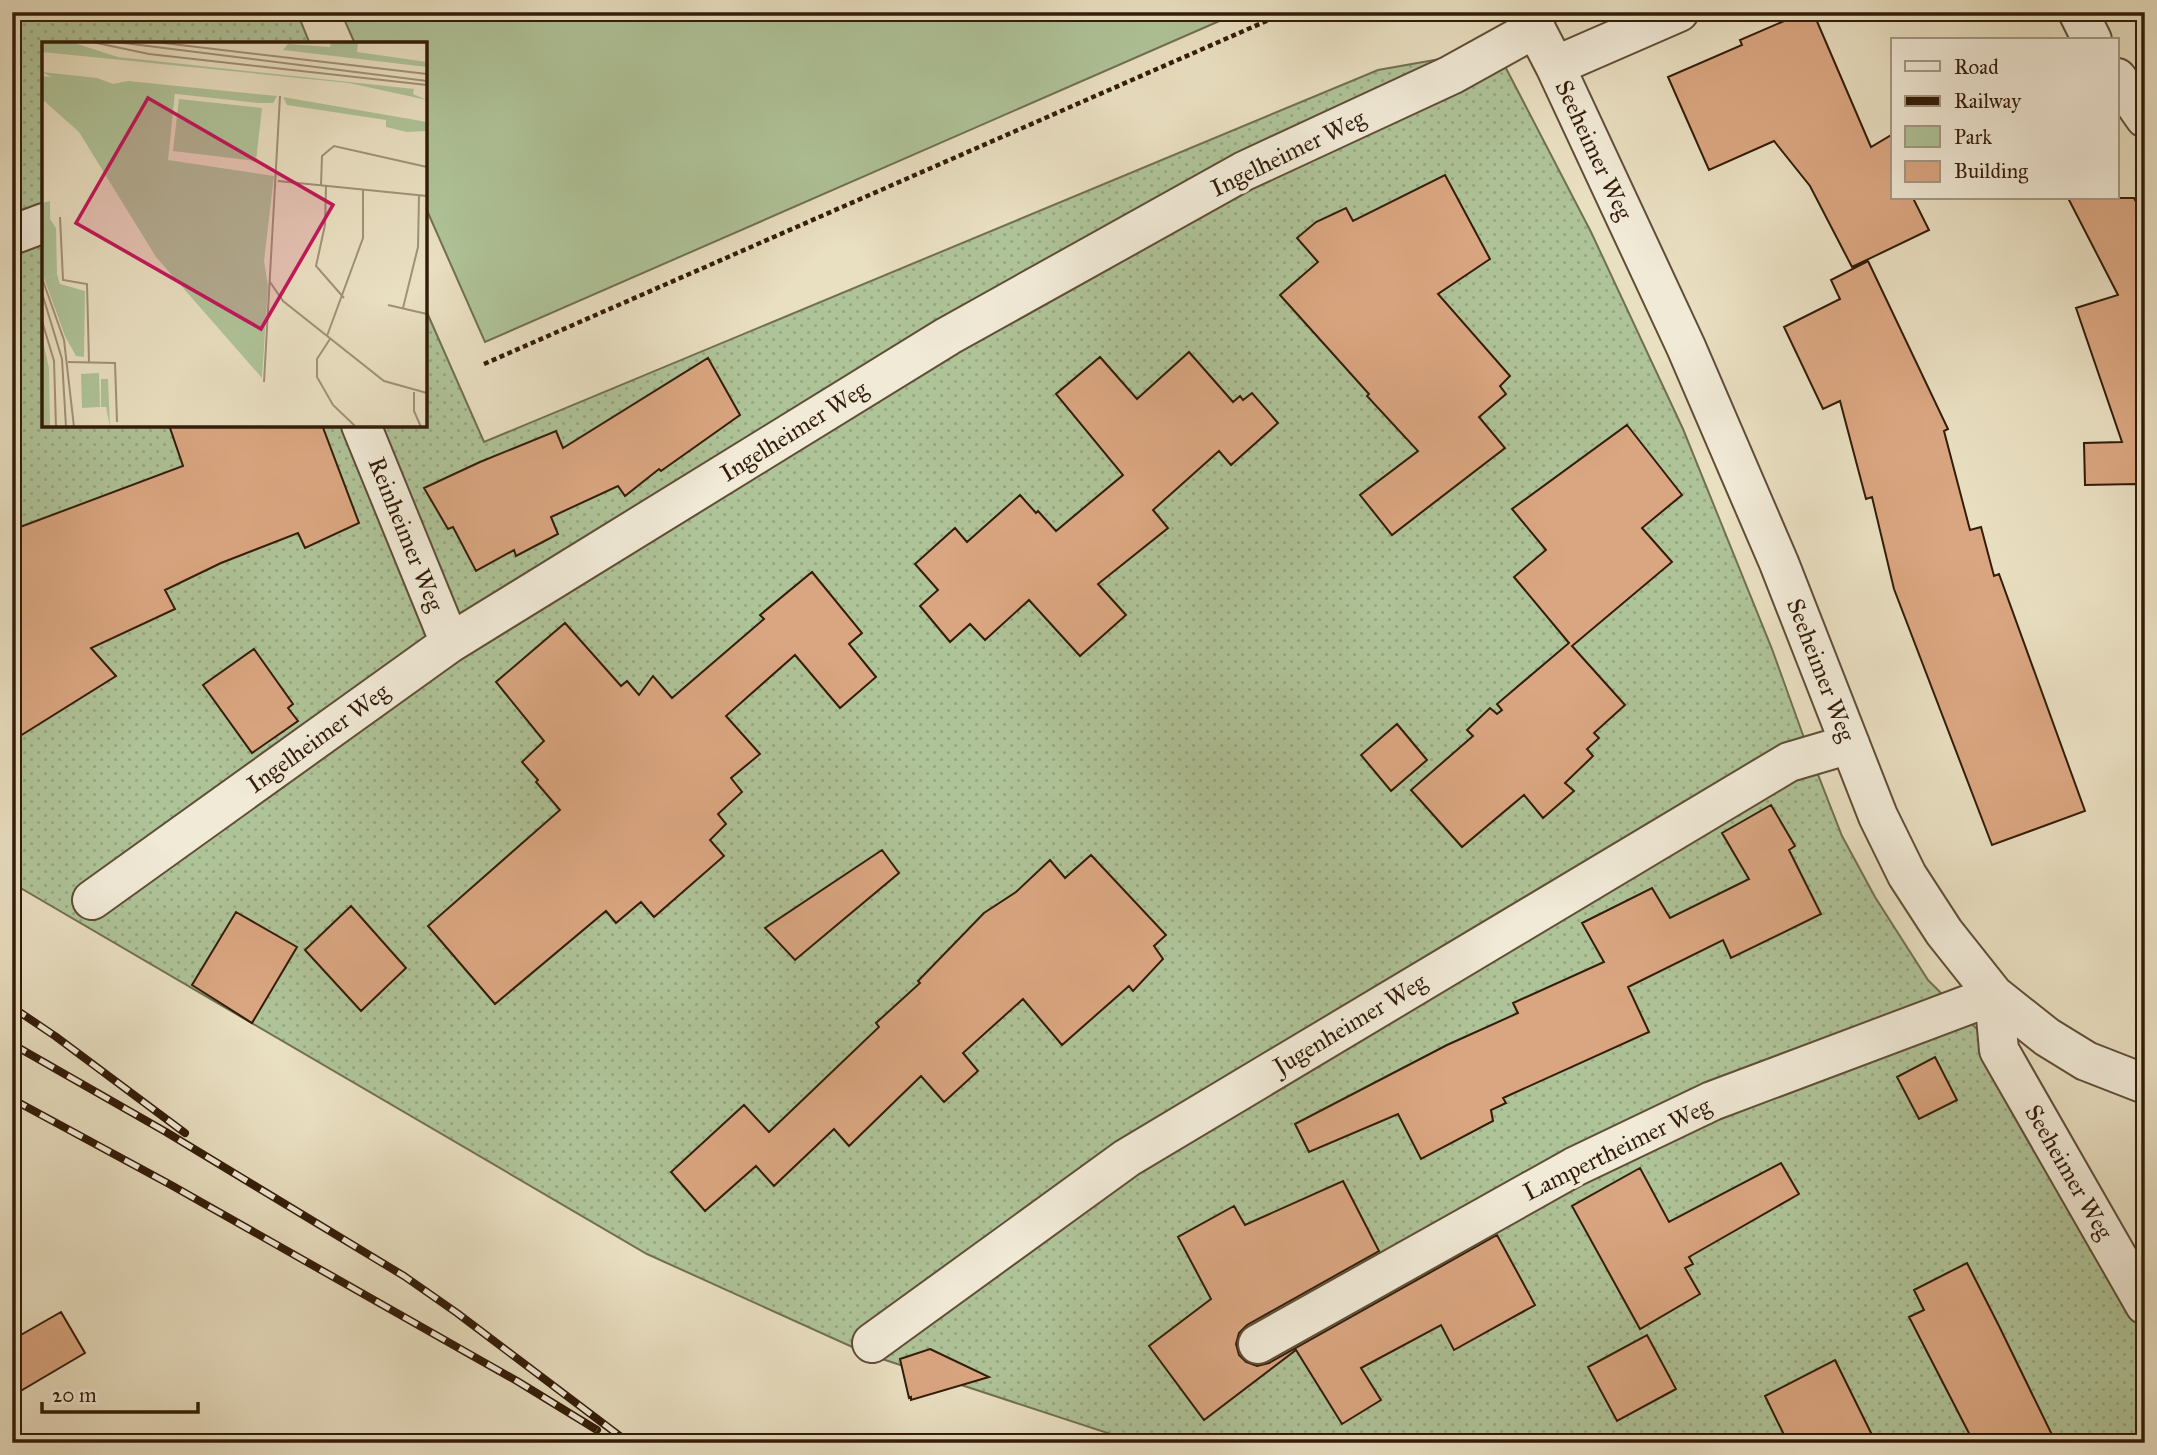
<svg xmlns="http://www.w3.org/2000/svg" width="2157" height="1455" font-family="'IM FELL Great Primer',serif">
	<style>
		.green { fill: #afc398; stroke: #717050; stroke-width: 2 }
		.garden { fill: url(#garden-dots); stroke: #717050; stroke-width: 2 }
		.building { fill: #daa681; stroke: #331c08; stroke-width: 2 }
		.lines { fill: none; stroke-linecap: round; stroke-linejoin: round }
		.minor-casing { stroke: #604d36; stroke-width: 42 }
		.path { stroke: #331c08; stroke-width: 4.5; stroke-dasharray: 5 3.5; stroke-linecap: butt }
		.minor { stroke: #f1ead7; stroke-width: 38 }
		.rail-casing { stroke: #331c08; stroke-width: 8 }
		.rail { stroke: #f1ead7; stroke-width: 5; stroke-dasharray: 16; stroke-linecap: butt }
		.labels { text-anchor: middle; stroke-width: 7; stroke-linejoin: round; paint-order: stroke }
		.street-label { font-size: 24px; fill: #331c08; stroke: #f1ead7 }
		.inset-road { fill: none; stroke: #a09177; stroke-width: 2 }
		.view { fill: #c2185b; fill-opacity: 0.15; stroke: #c2185b; stroke-width: 3.5 }
		.inset-edge { fill: none; stroke: #331c08; stroke-width: 3.5 }
	</style>
	<defs>
		<pattern id="garden-dots" width="8" height="8" patternUnits="userSpaceOnUse" patternTransform="scale(1.75)"><rect width="8" height="8" fill="#afc398"/><path d="M2 2h.1M6 6h.1" fill="none" stroke="#97a782" stroke-width="1.8" stroke-linecap="round"/></pattern>
	</defs>
	<rect width="100%" height="100%" fill="#e9dfc1"/>
	<filter id="stains"><feTurbulence type="fractalNoise" baseFrequency=".00286" numOctaves="4"/><feColorMatrix values="0 0 0 0 .2 0 0 0 0 .09 0 0 0 0 .02 0 0 0 .5 -.17"/></filter>
	<radialGradient id="worn" r=".72"><stop offset=".6" stop-color="#630" stop-opacity="0"/><stop offset="1" stop-color="#630" stop-opacity=".3"/></radialGradient>
	<!-- green -->
	<path class="green" d="M341,12H1240L485,342L425,206V44H355Z"/>
	<!-- garden -->
	<path class="garden" d="M12,12H297L310,44H44V425H425V308L484,442L1378,70L1496,49L1591,232L1683,429L1772,649L1808,749L1842,836L1875,897L1928,980L1981,1033L2145,1301V1443H1138L870,1355L647,1254L12,883Z"/>
	<!-- building -->
	<path class="building" d="M1805,12H1813L1871,147L1893,134V198H1913L1929,230L1852,267L1810,186L1774,141L1709,170L1668,77L1742,45L1740,40Z
		M1445,175L1490,259L1438,294L1510,376L1500,386L1506,394L1479,417L1505,448L1392,535L1360,495L1418,451L1367,396L1369,394L1280,295L1318,262L1297,238L1316,222L1346,208L1353,221Z
		M2068,198H2134L2145,218V488L2138,490L2136,484L2085,485L2084,443L2122,442L2076,308L2118,295Z
		M1868,261L1948,429L1944,431L1970,530L1981,527L1994,576L1999,574L2085,811L1992,845L1894,589L1872,497L1866,499L1840,401L1823,409L1784,327L1840,299L1831,280Z
		M1189,352L1233,402L1240,396L1243,400L1252,393L1278,423L1231,465L1219,451L1153,510L1168,528L1098,584L1126,615L1080,656L1029,600L985,640L970,624L950,642L920,606L938,590L915,564L955,528L967,542L1020,495L1036,513L1038,511L1056,531L1123,475L1056,394L1100,357L1137,399Z
		M708,358L740,415L661,471L659,469L625,496L618,486L551,517L558,534L516,556L514,550L476,571L453,527L448,529L424,488L480,462L556,431L563,448Z
		M169,425H322L359,523L305,548L298,533L221,563L165,590L175,609L91,648L116,676L12,741V530L183,466Z
		M1627,425L1682,495L1642,528L1672,562L1572,646L1625,705L1594,733L1599,738L1587,749L1593,756L1565,783L1574,791L1543,818L1524,795L1462,847L1411,790L1473,736L1467,730L1490,708L1497,714L1502,710L1497,704L1569,643L1514,577L1546,550L1512,509Z
		M812,572L862,633L849,644L876,677L840,708L795,655L726,716L760,754L731,778L742,792L718,814L726,824L710,840L724,856L654,917L641,902L616,923L606,911L495,1004L428,926L560,810L536,782L538,780L522,762L544,741L496,682L565,623L621,686L627,681L639,695L653,676L672,698L764,619L760,615Z
		M254,649L293,704L288,708L298,721L252,753L203,685Z
		M1397,724L1427,760L1391,791L1361,755Z
		M1771,805L1795,846L1789,850L1821,914L1731,958L1723,940L1628,987L1649,1032L1503,1098L1506,1103L1491,1110L1493,1121L1421,1159L1398,1114L1309,1152L1295,1124L1447,1045L1518,1013L1513,1003L1604,962L1582,923L1652,888L1670,918L1749,879L1722,833Z
		M882,850L899,873L795,960L765,928Z
		M1091,855L1166,935L1154,946L1163,959L1133,991L1129,986L1062,1045L1023,999L963,1053L978,1071L944,1102L921,1076L849,1146L834,1129L774,1186L756,1166L705,1211L671,1172L744,1105L769,1132L879,1027L876,1023L920,983L918,981L984,913L1016,892L1050,860L1065,878Z
		M351,906L406,968L361,1011L305,950Z
		M236,912L297,947L252,1023L192,985Z
		M1935,1057L1957,1100L1919,1119L1897,1077Z
		M1781,1163L1799,1194L1689,1257L1693,1264L1685,1268L1700,1294L1640,1329L1572,1206L1640,1168L1669,1222Z
		M1343,1181L1379,1251L1247,1325L1239,1333L1236,1344L1239,1355L1246,1362L1257,1366L1269,1363L1497,1235L1535,1305L1454,1350L1441,1325L1361,1368L1381,1400L1342,1424L1296,1350L1204,1420L1149,1346L1211,1299L1178,1237L1234,1206L1245,1225Z
		M1967,1263L1999,1326L2056,1443H1974L1909,1317L1924,1310L1914,1290Z
		M61,1312L85,1353L12,1396V1340Z
		M1647,1335L1676,1389L1617,1421L1588,1367Z
		M930,1349L989,1377L911,1400V1397L909,1398L900,1359Z
		M1835,1360L1876,1443H1788L1765,1396Z"/>
	<g class="lines">
		<!-- minor casing -->
		<g class="minor-casing">
			<path id="minor" d="M1527,12L1555,66L1686,347L1779,563L1878,816L1907,875L1944,932L1994,995L2047,1037L2086,1061L2145,1084
				M2078,12L2092,40
				M1555,66L1679,12
				M2117,78L2145,118
				M12,235L44,223
				M361,425L450,643
				M92,900L450,643L948,336L1244,171L1451,75L1536,28
				M1994,995L1999,1050L2145,1305
				M872,1343L1127,1158L1789,762L1850,744
				M1258,1344L1574,1167L1712,1101L1994,995"/>
		</g>
		<!-- path -->
		<path class="path" d="M484,364L1271,19L1276,12"/>
		<!-- minor -->
		<use href="#minor" class="minor"/>
		<!-- rail casing -->
		<g class="rail-casing">
			<path id="rail" d="M12,1007L55,1036L185,1133
				M12,1044L166,1132L404,1276L457,1313L629,1443
				M12,1099L171,1185L517,1381L597,1430"/>
		</g>
		<!-- rail -->
		<use href="#rail" class="rail"/>
	</g>
	<g class="labels">
		<!-- street labels -->
		<g class="street-label">
			<text transform="translate(1594 150) rotate(65)" y="8">Seeheimer Weg</text>
			<text transform="translate(1288 153) rotate(-26)" y="8">Ingelheimer Weg</text>
			<text transform="translate(794 431) rotate(-32)" y="8">Ingelheimer Weg</text>
			<text transform="translate(406 534) rotate(68)" y="8">Reinheimer Weg</text>
			<text transform="translate(1821 670) rotate(69)" y="8">Seeheimer Weg</text>
			<text transform="translate(318 738) rotate(-36)" y="8">Ingelheimer Weg</text>
			<text transform="translate(1350 1024) rotate(-31)" y="8">Jugenheimer Weg</text>
			<text transform="translate(1617 1149) rotate(-26)" y="8">Lampertheimer Weg</text>
			<text transform="translate(2069 1172) rotate(60)" y="8">Seeheimer Weg</text>
		</g>
	</g>
	<!-- overview -->
	<g transform="translate(42 42)">
		<rect width="385" height="385" fill="#e9dfc1"/>
		<path d="M3,0H29L76,15L372,47L371,52L385,58L307,41L0,10ZM0,30L55,36L71,42L86,39L235,54L231,61H217L17,39ZM241,55L385,80V89L365,90L344,85V78L245,63ZM137,57L220,66L214,119L131,109ZM15,232L18,242L43,249L42,315L34,314L23,294L2,236ZM57,331L58,365L40,366L39,332ZM59,337H66L68,385L64,365H59Z" fill="#afc398"/>
		<path d="M289,0H316L315,10L385,20V25L241,8L246,2L288,5ZM8,159V177L14,186L15,232L2,236L0,161Z" fill="#afc398"/>
		<path d="M0,34L133,50L126,118L232,134L222,219L226,244L220,336L114,215L37,90L0,57ZM0,295L7,326L8,385H0Z" fill="#afc398"/>
		<path class="inset-road" d="M50,0L107,12L385,43M74,0L385,39M113,0L385,32M236,139L385,154M279,143L280,114L292,104L385,125M284,144L283,183L274,224L302,256M18,175L21,238L45,242L47,320M0,236L22,298L32,385M228,240L241,259L342,339L385,351M0,251L20,317L24,385M346,263L385,272M361,266L376,205L377,153M0,279L12,319L14,385M285,294L321,196V147M288,297L275,317V335L291,363L314,385M26,320L73,321L75,380M222,340L238,54M372,350V369L379,385"/>
		<path class="view" d="M106,56L291,163L219,287L34,181Z"/>
		<rect width="385" height="385" class="inset-edge"/>
	</g>
	<!-- margin -->
	<rect width="2157" height="1455" fill="none" stroke="#e9dfc1" stroke-width="42"/>
	<rect x="14" y="14" width="2129" height="1427" fill="none" stroke="#331c08" stroke-width="3.5"/>
	<rect x="21" y="21" width="2115" height="1413" fill="none" stroke="#331c08" stroke-width="2"/>
	<!-- legend -->
	<rect x="1891" y="38" width="228" height="161" fill="#f1ead7" stroke="#a59884" stroke-width="2"/>
	<rect x="1905" y="61" width="35" height="10" fill="#f1ead7" stroke="#a59884" stroke-width="2"/>
	<text x="1954" y="74" font-size="21" fill="#331c08">Road</text>
	<rect x="1905" y="96" width="35" height="10" fill="#331c08" stroke="#a59884" stroke-width="2"/>
	<text x="1954" y="108" font-size="21" fill="#331c08">Railway</text>
	<rect x="1905" y="126" width="35" height="21" fill="#afc398" stroke="#a59884" stroke-width="2"/>
	<text x="1954" y="144" font-size="21" fill="#331c08">Park</text>
	<rect x="1905" y="161" width="35" height="21" fill="#daa681" stroke="#a59884" stroke-width="2"/>
	<text x="1954" y="178" font-size="21" fill="#331c08">Building</text>
	<!-- scale -->
	<path d="M42 1402v10h156v-10" fill="none" stroke="#331c08" stroke-width="3.5"/>
	<text x="52" y="1402" font-size="21" fill="#331c08" stroke="#f1ead7" stroke-width="5" paint-order="stroke">20 m</text>
	<rect width="100%" height="100%" filter="url(#stains)"/>
	<rect width="100%" height="100%" fill="url(#worn)"/>
</svg>
